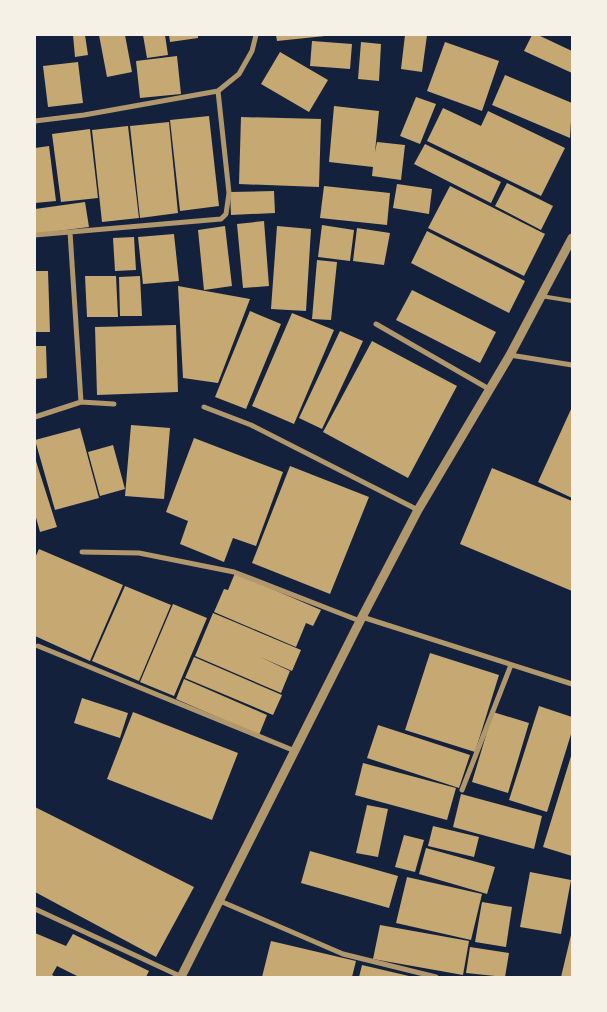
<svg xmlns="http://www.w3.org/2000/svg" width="607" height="1012" font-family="'Golos Text',sans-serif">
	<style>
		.building { fill: #c6a872 }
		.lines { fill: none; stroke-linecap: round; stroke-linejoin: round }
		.service { stroke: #b1986c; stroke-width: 4 }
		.minor { stroke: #b1986c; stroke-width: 5 }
		.tertiary { stroke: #b1986c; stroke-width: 9 }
	</style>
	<rect width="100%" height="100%" fill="#14213d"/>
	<!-- building -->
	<path class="building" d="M73,35H85L88,55L75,57Z
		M99,35H125L132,72L107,77Z
		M143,35H165L168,55L147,58Z
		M169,35H198V38L170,42Z
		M276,35H325V36L277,41Z
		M405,35H427L422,72L401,69Z
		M532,35H538L572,51V73L524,51Z
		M312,41L352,44L350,69L310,66Z
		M361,42L381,44L379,81L358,79Z
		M445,42L499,61L482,111L427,91Z
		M280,52L328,80L309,112L261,84Z
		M177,56L181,94L140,98L136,61Z
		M78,62L83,103L48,107L43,66Z
		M505,75L572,103L570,138L492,105Z
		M416,97L436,104L420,144L400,136Z
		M334,106L379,111L375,152L377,142L405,145L401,180L372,176L373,167L329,162Z
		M443,108L481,126L488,111L565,148L541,196L427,141Z
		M209,116L219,206L180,211L170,120Z
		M241,117L321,119L319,187L239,184Z
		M169,122L178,213L140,218L130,126Z
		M128,126L139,218L102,222L92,130Z
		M90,129L98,198L61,202L52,134Z
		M425,144L501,182L491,203L414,164Z
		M49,146L56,201L35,203V148Z
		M507,183L553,206L541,230L495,206Z
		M397,184L432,189L429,214L393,208Z
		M324,186L390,193L387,225L320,218Z
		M450,186L545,234L524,276L428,228Z
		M274,191L275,213L231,215L230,192Z
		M85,202L89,227L35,234V209Z
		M264,221L269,286L243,288L237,224Z
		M322,225L354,230L350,261L318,257Z
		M225,226L232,286L204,290L198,230Z
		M277,226L311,229L306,311L271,309Z
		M357,228L390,233L384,265L353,261Z
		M427,231L525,281L509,313L411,263Z
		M174,234L179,281L143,284L138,237Z
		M134,237L136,270L115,271L113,238Z
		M317,260L337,262L331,320L312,319Z
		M35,271H48L50,332H35Z
		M85,276H116L118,317H87Z
		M140,276L142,316H120L119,277Z
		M178,286L250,299L218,383L183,378Z
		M412,290L496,332L480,363L396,320Z
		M250,311L281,324L246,409L215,397Z
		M292,313L334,330L294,424L252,406Z
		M176,325L178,392L97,395L95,327Z
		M340,331L363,341L322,429L299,418Z
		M372,341L457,386L408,478L323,432Z
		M35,346H46L47,378L35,379Z
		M572,407V498L538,482Z
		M131,425L170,428L164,499L125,496Z
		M80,428L99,498L55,510L35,440Z
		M194,438L283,472L256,546L233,538L224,562L180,544L188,521L166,512Z
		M113,445L125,489L100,496L88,452Z
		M35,458L57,527L40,532L35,514Z
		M290,466L369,497L330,594L252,563Z
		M492,468L572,501V591L460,544Z
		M39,549L123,585L90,661L35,636V558Z
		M235,573L321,610L313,626L306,623L296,647L214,612L224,589L228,590Z
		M125,586L171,605L139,681L92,661Z
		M173,604L207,618L174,696L140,682Z
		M213,613L301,650L292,671L260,657L290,671L281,693L195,656Z
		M430,653L499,675L475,752L405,730Z
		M194,657L282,695L273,715L185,678Z
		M184,679L267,715L259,735L176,699Z
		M82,698L128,713L120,738L74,723Z
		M539,706L572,717V731L547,812L509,800Z
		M133,712L238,753L212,820L107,779Z
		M493,712L529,723L508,793L472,782Z
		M378,725L470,755L459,788L367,758Z
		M572,753V856L543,847Z
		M363,763L456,788L447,820L355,795Z
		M461,794L542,816L534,849L453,827Z
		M367,805L388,809L378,857L356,853Z
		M35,807L194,887L156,957L35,892Z
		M433,826L479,837L474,857L428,846Z
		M404,835L424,840L415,872L395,867Z
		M426,848L495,867L487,894L419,874Z
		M310,851L398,876L389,908L301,883Z
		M530,872L571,880L561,934L520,927Z
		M407,877L482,894L471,940L396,923Z
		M482,902L512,907L506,947L475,942Z
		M380,925L469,941L463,975L373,959Z
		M35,933L66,946L73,934L149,971L146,977H79L57,966L52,975L56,977H35Z
		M571,935L572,977H561Z
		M271,941L356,961L352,977H262Z
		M470,947L509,953L505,977L466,973Z
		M362,965L409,976V977H359Z"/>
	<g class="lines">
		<!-- service -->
		<path class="service" d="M541,296L572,301"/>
		<!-- minor -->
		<path class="minor" d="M35,121L84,115L218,91L239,74L252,51L256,35
			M70,232L81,402
			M35,235L221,219L226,214L229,193L218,91
			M376,324L489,389
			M510,355L572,365
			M204,407L251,425L418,510
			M35,417L81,402L114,404
			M82,552L139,553L234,572L360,621
			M362,617L572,684
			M38,646L295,751
			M462,790L511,665
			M220,901L343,954L436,977
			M35,909L182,977"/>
		<!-- tertiary -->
		<path class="tertiary" d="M181,977L360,621L418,510L510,355L572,238"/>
	</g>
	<!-- border -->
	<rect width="607" height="1012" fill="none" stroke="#f6f1e7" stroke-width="72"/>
</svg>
